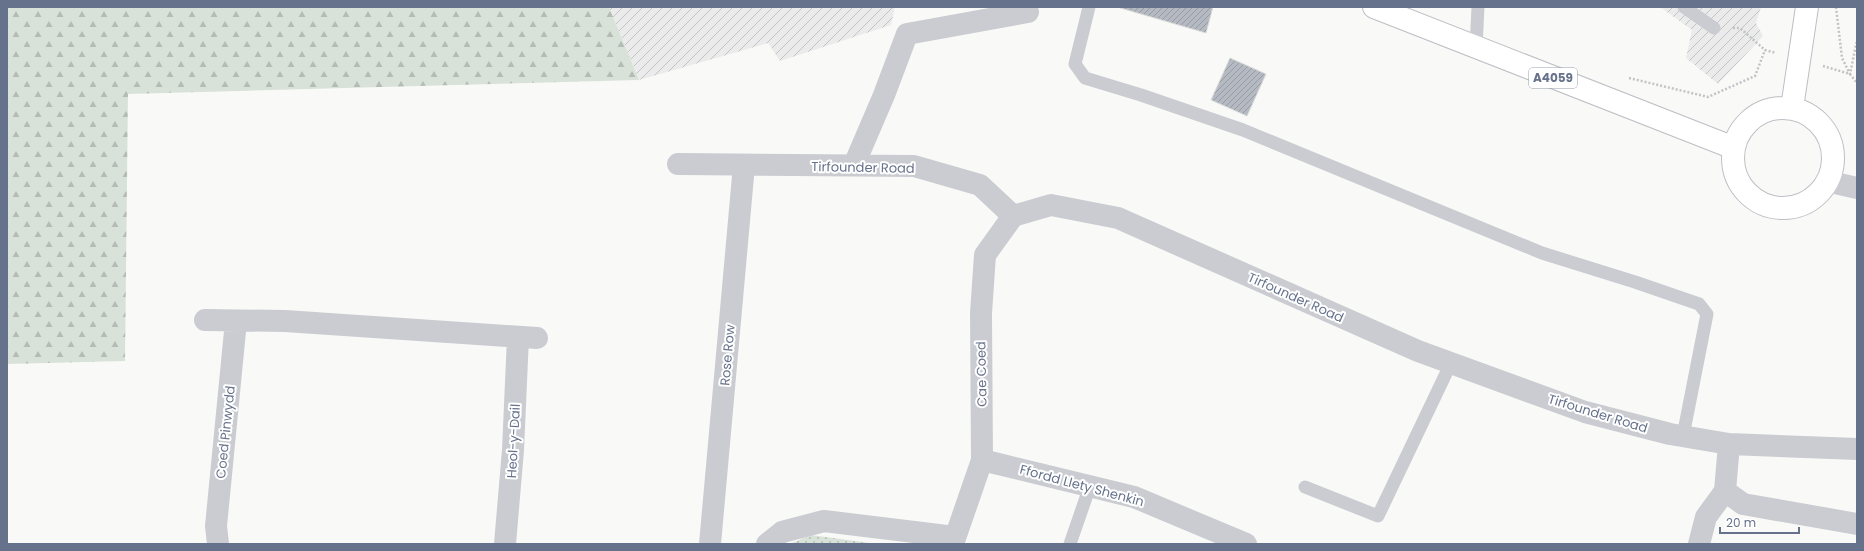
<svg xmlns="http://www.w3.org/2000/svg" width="1864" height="551" font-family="Poppins,sans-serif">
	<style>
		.industrial { fill: url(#industrial-furrows) }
		.green { fill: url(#green-dots) }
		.forest { fill: url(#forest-firs) }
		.building { fill: url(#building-hatch); stroke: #dbdcd9 }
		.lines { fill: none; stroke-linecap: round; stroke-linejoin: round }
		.primary-casing { stroke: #bdbfc5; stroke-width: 24 }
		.path { stroke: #c1c3c6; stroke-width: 2.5; stroke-dasharray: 2 2; stroke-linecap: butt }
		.lane { stroke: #caccd1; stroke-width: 13 }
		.street { stroke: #caccd1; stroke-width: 22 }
		.primary { stroke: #fff; stroke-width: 22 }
		.labels { text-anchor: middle; stroke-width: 4; stroke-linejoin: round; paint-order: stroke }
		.shield { fill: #fff; stroke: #949cae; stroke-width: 1 }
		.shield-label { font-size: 12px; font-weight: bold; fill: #66728b }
		.street-label { font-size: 13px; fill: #66728b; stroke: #fff }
	</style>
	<defs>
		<pattern id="industrial-furrows" width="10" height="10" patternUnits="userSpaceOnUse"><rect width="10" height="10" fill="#eaebea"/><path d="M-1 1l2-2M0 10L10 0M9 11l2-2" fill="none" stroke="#c1c3c4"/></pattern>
		<pattern id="green-dots" width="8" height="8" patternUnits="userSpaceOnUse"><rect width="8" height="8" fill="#d9e2d8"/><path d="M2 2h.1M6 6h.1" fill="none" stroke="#b4bcb5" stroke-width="1.8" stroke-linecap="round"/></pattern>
		<pattern id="forest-firs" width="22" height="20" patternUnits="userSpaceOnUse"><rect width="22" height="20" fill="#d9e2d8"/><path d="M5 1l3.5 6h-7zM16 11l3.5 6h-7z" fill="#b4bcb5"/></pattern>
		<pattern id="building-hatch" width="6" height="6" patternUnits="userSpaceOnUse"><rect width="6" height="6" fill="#b4b9c2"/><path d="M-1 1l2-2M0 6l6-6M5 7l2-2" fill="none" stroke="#969ba4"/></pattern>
	</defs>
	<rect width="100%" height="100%" fill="#f9faf7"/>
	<!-- industrial -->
	<path class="industrial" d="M609,7H895L891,25L780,61L768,43L639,80Z
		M1660,7H1761L1756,23L1763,36L1718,84L1686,58L1692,30Z"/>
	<!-- green -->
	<path class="green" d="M811,535L877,544H790Z"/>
	<!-- forest -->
	<path class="forest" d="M7,7H609L639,80L128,94L125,361L7,364Z"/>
	<!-- building -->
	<path class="building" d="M1117,7H1213L1206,33Z
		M1230,58L1266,74L1247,116L1211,100Z"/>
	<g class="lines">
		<!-- primary casing -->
		<g class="primary-casing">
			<path id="primary" d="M1374,7L1734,148
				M1792,108L1807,7
				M1733 158a50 50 0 1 1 100 0a50 50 0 1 1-100 0Z"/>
		</g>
		<!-- path -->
		<path class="path" d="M1836,7L1842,58L1850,74L1857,40
			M1733,28H1740L1765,50L1776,53
			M1823,66L1850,74L1857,83
			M1629,78L1708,97L1755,76L1765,50"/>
		<!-- lane -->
		<path class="lane" d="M1089,7L1075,64L1085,78L1141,95L1243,130L1542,253L1635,282L1699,304L1707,314L1683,436
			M1684,7L1714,28
			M1476,48L1478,7
			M1305,487L1378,516L1451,363
			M1070,544L1090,486"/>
		<!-- street -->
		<path class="street" d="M678,164L914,166L980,185L1013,216L1051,205L1118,218L1418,351L1585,412L1670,434L1729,444L1857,449
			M854,165L884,95L907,34L1028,12
			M1826,181L1857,188
			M205,320L285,321L537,338
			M982,460L1134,497L1246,544
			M1725,491L1743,504L1857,524
			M218,544L216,526L236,321
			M505,544L513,450L518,337
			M710,544L744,165
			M767,544L782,532L824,521L955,537
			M953,544L982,460L981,313L985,255L1013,216
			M1699,544L1706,517L1725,491L1729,444"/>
		<!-- primary -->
		<use href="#primary" class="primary"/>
	</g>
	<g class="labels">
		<!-- shield labels -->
		<rect class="shield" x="1529" y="68" width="48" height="20" rx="3"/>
		<g class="shield-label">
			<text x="1553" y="82">A4059</text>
		</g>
		<!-- street labels -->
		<g class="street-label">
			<text transform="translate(863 167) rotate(1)" y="5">Tirfounder Road</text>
			<text transform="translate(1296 297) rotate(24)" y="5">Tirfounder Road</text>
			<text transform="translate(727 355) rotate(-85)" y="5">Rose Row</text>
			<text transform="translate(981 374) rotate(-91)" y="5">Cae Coed</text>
			<text transform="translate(1598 413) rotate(17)" y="5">Tirfounder Road</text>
			<text transform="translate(225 432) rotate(-84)" y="5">Coed Pinwydd</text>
			<text transform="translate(513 441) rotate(-87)" y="5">Heol-y-Dail</text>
			<text transform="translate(1082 485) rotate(15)" y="5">Ffordd Llety Shenkin</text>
		</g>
	</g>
	<!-- border -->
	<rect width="1864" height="551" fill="none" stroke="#66728b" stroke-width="16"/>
	<!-- scale -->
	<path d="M1720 527v6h79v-6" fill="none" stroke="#66728b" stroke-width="2"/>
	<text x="1726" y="527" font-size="12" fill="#66728b" stroke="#ffffff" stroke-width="3" paint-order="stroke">20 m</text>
</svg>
